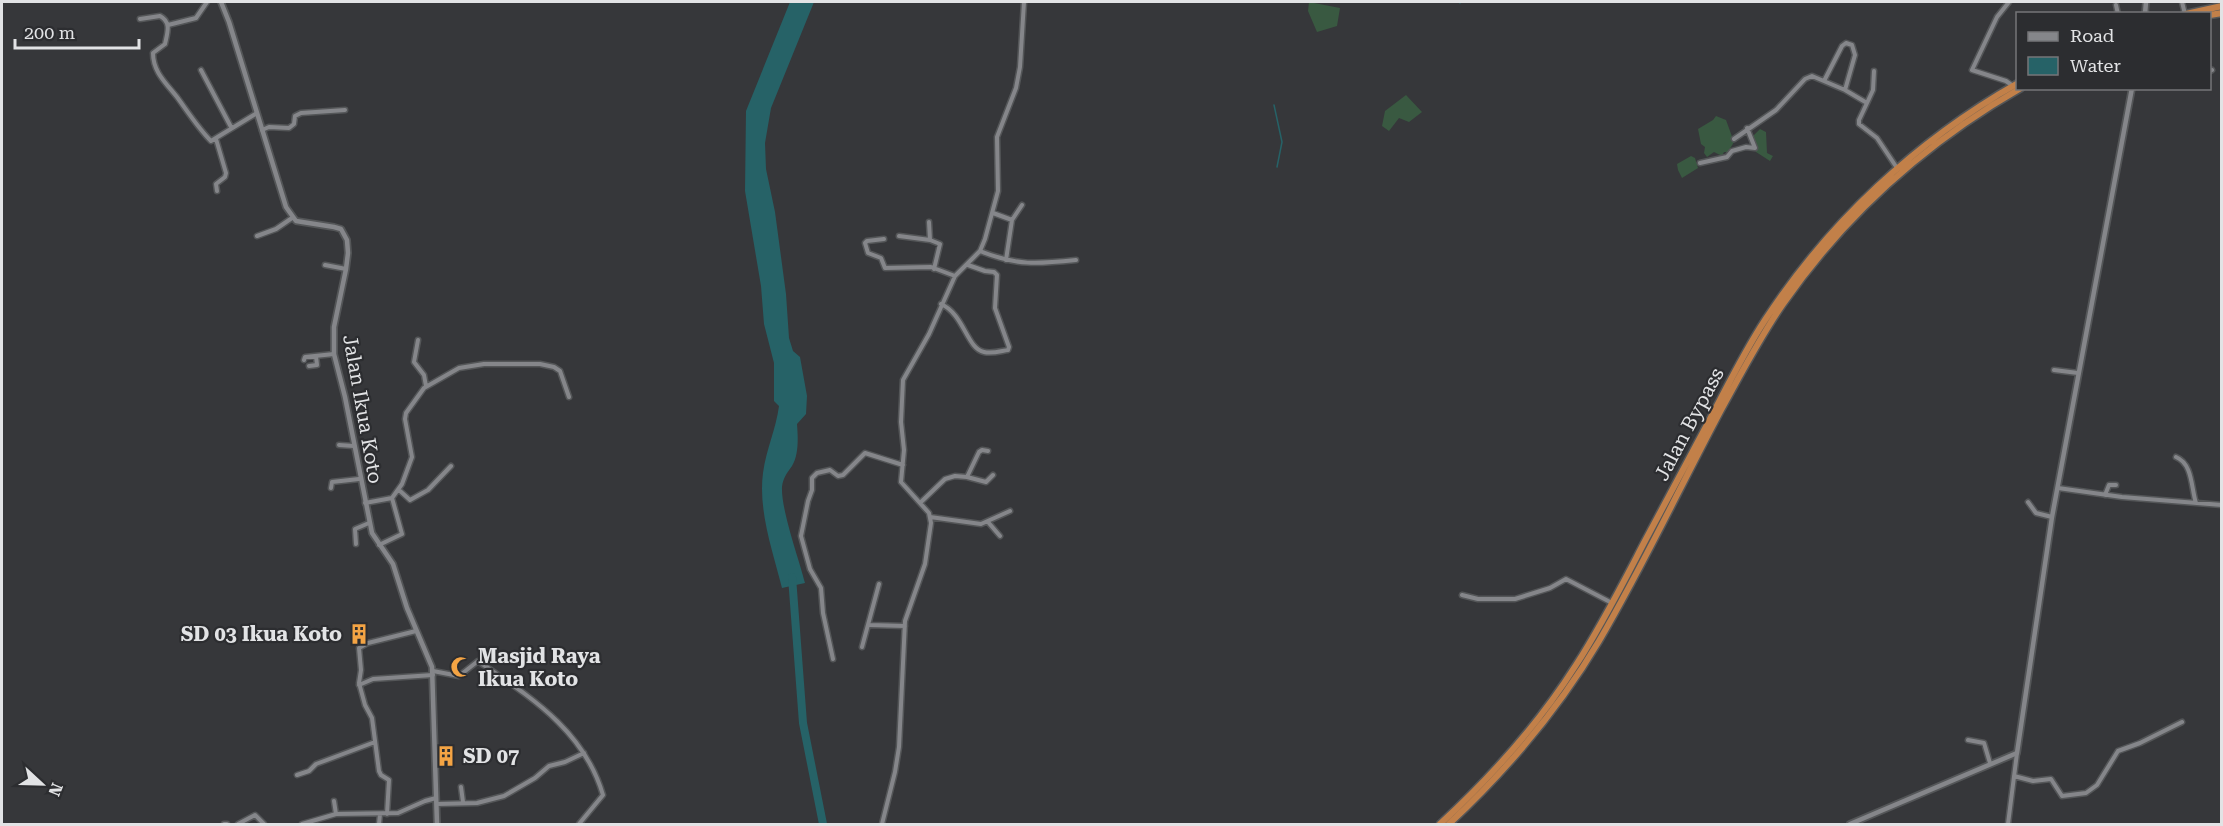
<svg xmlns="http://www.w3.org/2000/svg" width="2223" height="826" font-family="'Roboto Serif',serif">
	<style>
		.green { fill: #395941 }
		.water { fill: #266267 }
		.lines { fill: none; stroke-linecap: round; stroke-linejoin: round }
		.stream { stroke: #266267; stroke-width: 1.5 }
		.river { stroke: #266267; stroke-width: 8 }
		.minor-casing { stroke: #545658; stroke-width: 7 }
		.tertiary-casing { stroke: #545658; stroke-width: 8 }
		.trunk-casing { stroke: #545658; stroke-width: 9 }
		.minor { stroke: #85868a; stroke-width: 4 }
		.tertiary { stroke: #85868a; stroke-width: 4.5 }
		.trunk { stroke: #c28049; stroke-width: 6 }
		.labels { text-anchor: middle; stroke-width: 4.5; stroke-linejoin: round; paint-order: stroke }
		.street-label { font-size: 20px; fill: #e2e3e5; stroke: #2c2d30 }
		.poi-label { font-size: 20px; font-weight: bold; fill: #e2e3e5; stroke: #2c2d30; text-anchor: start }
	</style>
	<rect width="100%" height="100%" fill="#36373a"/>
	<!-- green -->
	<path class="green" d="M1309,2L1340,8L1337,26L1317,32L1308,11Z
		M1406,95L1422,112L1409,122L1399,118L1389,131L1382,126L1385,111Z
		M1716,116L1726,120L1734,142L1728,152H1724L1722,156L1714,152L1707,157L1704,153L1705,147L1701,144L1698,129L1713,120Z
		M1760,129L1766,132L1767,153L1773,156L1770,161L1756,152L1750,139Z
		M1691,156L1695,158L1698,168L1682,178L1678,170L1677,164Z"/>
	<!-- water -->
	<path class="water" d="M790,2H814L771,108L765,143L766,169L775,212L786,294L789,338L793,351L800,357L807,396L806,414L797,424C798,437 799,454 792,466C787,473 783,478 782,487C781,510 799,559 805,583L782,588C773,552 758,511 763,473C766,450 776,429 779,406L774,401V363L764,324L761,286L745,191L746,111Z"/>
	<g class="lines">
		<!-- stream -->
		<path class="stream" d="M1459,2L1460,3
			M1274,105L1282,142L1277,167"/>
		<!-- river -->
		<path class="river" d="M792,577L803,723L823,824"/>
		<!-- minor casing -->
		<g class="minor-casing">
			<path id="minor" d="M2009,2L1997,17L1972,70L2006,81L2013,86
				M2182,2L2185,14
				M2116,5L2118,14
				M140,19L160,16C172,22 167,34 165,44L153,53C153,72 166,83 177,97C188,112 198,128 211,141L257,113
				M168,25L196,18L207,2
				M201,70L231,127
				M2210,71L2212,70
				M1824,81L1842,46L1846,43L1852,45L1855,55L1845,90
				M1867,103L1873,90L1874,71
				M262,130L269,127L289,128L294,124L295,116L301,113L345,110
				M216,139L226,173L225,177L216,184L217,191
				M1734,139L1776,110L1805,79L1812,76L1845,90L1867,103L1859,120V124L1877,138L1897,168
				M1700,163L1727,157L1732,151L1746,147L1755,148L1747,128
				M993,213L1012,220L1006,260
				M1012,220L1022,205
				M929,222L930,240
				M257,236L276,229L292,218
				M899,236L930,240L940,244L934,269
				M884,239L867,241L865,243L868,253L881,258L885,268L931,267L955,276
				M980,251C1017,266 1038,264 1076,260
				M325,265L346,269
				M941,304C964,314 967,349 984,352C992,354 1001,351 1008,350L1009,347L995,308L997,275L994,272L985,271L968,265
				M418,340L414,362L424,375L426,386
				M304,360L305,357L334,354
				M309,366L317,365L316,356
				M2054,370L2078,373
				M339,445L354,446
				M2176,457C2193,464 2191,488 2196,503
				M967,477L986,482L993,475
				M331,488L332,482L359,479
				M2058,488L2122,497L2222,505
				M399,490L410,500L428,490L451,466
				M2105,495L2109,485H2116
				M921,502L945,479L955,476L967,477L979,452L982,450L988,451
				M2028,502L2036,513L2052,517
				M365,503L392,498L402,484L412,457L405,419L406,413L424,388L459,368L484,364H540L554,367L560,371L569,397
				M930,517L981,524L1010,511
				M988,522L1000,536
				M356,544L355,529L369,523
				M379,545L402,534L392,498
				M1462,595L1478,599H1515L1550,588L1566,579L1612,603
				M870,625L905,626
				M862,647L879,584
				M833,659L823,613L821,588L810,569L801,536L808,501L812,490V478L817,473L830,470L838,476L843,475L865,453L903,465
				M433,671L459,676L478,661C530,697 584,730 603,795L579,824
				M359,685L373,679L433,675
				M1968,740L1984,743L1990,763
				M297,775L309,771L316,764L375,742
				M2014,776L2033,781L2051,779L2062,796L2086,793L2097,785L2118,751L2140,743L2182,722
				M461,787L463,802
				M334,801L336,814
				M437,804L477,803L504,796L535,778L549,766L565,762L584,753
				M387,814L389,780L381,775L379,771L372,718L365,705L359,683L361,670L359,648L368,643L416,631
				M224,824H227
				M238,824L255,815L264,824
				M302,824L336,814L398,813L425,801L436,798
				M379,824L380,814
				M882,824L895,772L899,747L905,621L925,564L931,523L929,513L901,482L904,450L901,422L903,380L929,334L955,276L980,251L985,239L998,191L997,137L1016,88L1020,67L1024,2
				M2008,824L2017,753"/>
		</g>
		<!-- tertiary casing -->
		<g class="tertiary-casing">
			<path id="tertiary" d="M221,2L229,22L286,207L296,221L334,227L341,229L347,240L348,253L346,269L334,327V354L345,397L372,533L393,564L407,608L432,667L437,824
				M2145,14L2146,2
				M1850,824L2017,753L2052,517L2132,88"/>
		</g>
		<!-- trunk casing -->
		<g class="trunk-casing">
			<path id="trunk" d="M2186,14L2222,6
				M2210,15L2222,13
				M1440,824C1492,776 1538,725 1576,665C1602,625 1624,581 1646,539C1667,499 1688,460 1709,421C1727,387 1744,352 1765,320C1829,222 1916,141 2018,83
				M1449,824C1507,770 1558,710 1599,641C1643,566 1680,487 1721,410C1741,374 1760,337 1783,304C1845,215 1927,142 2021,88"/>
		</g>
		<!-- minor -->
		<use href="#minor" class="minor"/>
		<!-- tertiary -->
		<use href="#tertiary" class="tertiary"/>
		<!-- trunk -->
		<use href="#trunk" class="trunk"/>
	</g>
	<!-- icons -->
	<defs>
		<g id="building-bare" transform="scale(1.62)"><path d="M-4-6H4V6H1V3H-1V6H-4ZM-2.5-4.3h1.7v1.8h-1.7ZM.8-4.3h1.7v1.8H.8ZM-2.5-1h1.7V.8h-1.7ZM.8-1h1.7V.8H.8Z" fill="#f4a444" stroke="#2c2d30" stroke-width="2.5" paint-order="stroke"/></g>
		<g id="mosque-bare" transform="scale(1.62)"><path d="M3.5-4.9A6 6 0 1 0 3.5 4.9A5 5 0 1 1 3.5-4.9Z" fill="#f4a444" stroke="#2c2d30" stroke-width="2.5" paint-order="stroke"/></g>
	</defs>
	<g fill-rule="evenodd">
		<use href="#building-bare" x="359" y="634"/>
		<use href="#mosque-bare" x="461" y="667"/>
		<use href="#building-bare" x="446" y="756"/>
	</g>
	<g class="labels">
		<!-- street labels -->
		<g class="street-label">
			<text transform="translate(363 409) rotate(80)" y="7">Jalan Ikua Koto</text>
			<text transform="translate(1689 424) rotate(-62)" y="7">Jalan Bypass</text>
		</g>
		<!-- poi labels -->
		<g class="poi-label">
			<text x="342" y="641" text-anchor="end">SD 03 Ikua Koto</text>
			<text x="478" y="663">Masjid Raya<tspan x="478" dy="23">Ikua Koto</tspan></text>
			<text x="463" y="763">SD 07</text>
		</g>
	</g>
	<!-- border -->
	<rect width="2223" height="826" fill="none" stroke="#e2e3e5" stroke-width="6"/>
	<!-- legend -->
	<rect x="2016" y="12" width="195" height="78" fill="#2c2d30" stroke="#757678" stroke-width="1.5"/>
	<rect x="2028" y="32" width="30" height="9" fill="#85868a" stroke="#757678" stroke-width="1.5"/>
	<text x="2070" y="42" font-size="18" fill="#e2e3e5">Road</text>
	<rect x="2028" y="57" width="30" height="18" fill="#266267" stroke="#757678" stroke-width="1.5"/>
	<text x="2070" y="72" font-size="18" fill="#e2e3e5">Water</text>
	<!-- north arrow -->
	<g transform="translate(42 784) rotate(112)" stroke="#2c2d30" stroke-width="4.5" paint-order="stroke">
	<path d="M0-4.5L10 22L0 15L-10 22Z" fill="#e2e3e5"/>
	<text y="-9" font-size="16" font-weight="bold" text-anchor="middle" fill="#e2e3e5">N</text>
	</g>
	<!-- scale -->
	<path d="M15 39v9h124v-9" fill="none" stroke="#e2e3e5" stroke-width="3"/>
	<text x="24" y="39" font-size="18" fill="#e2e3e5" stroke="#2c2d30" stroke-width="4.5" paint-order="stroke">200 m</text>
</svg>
